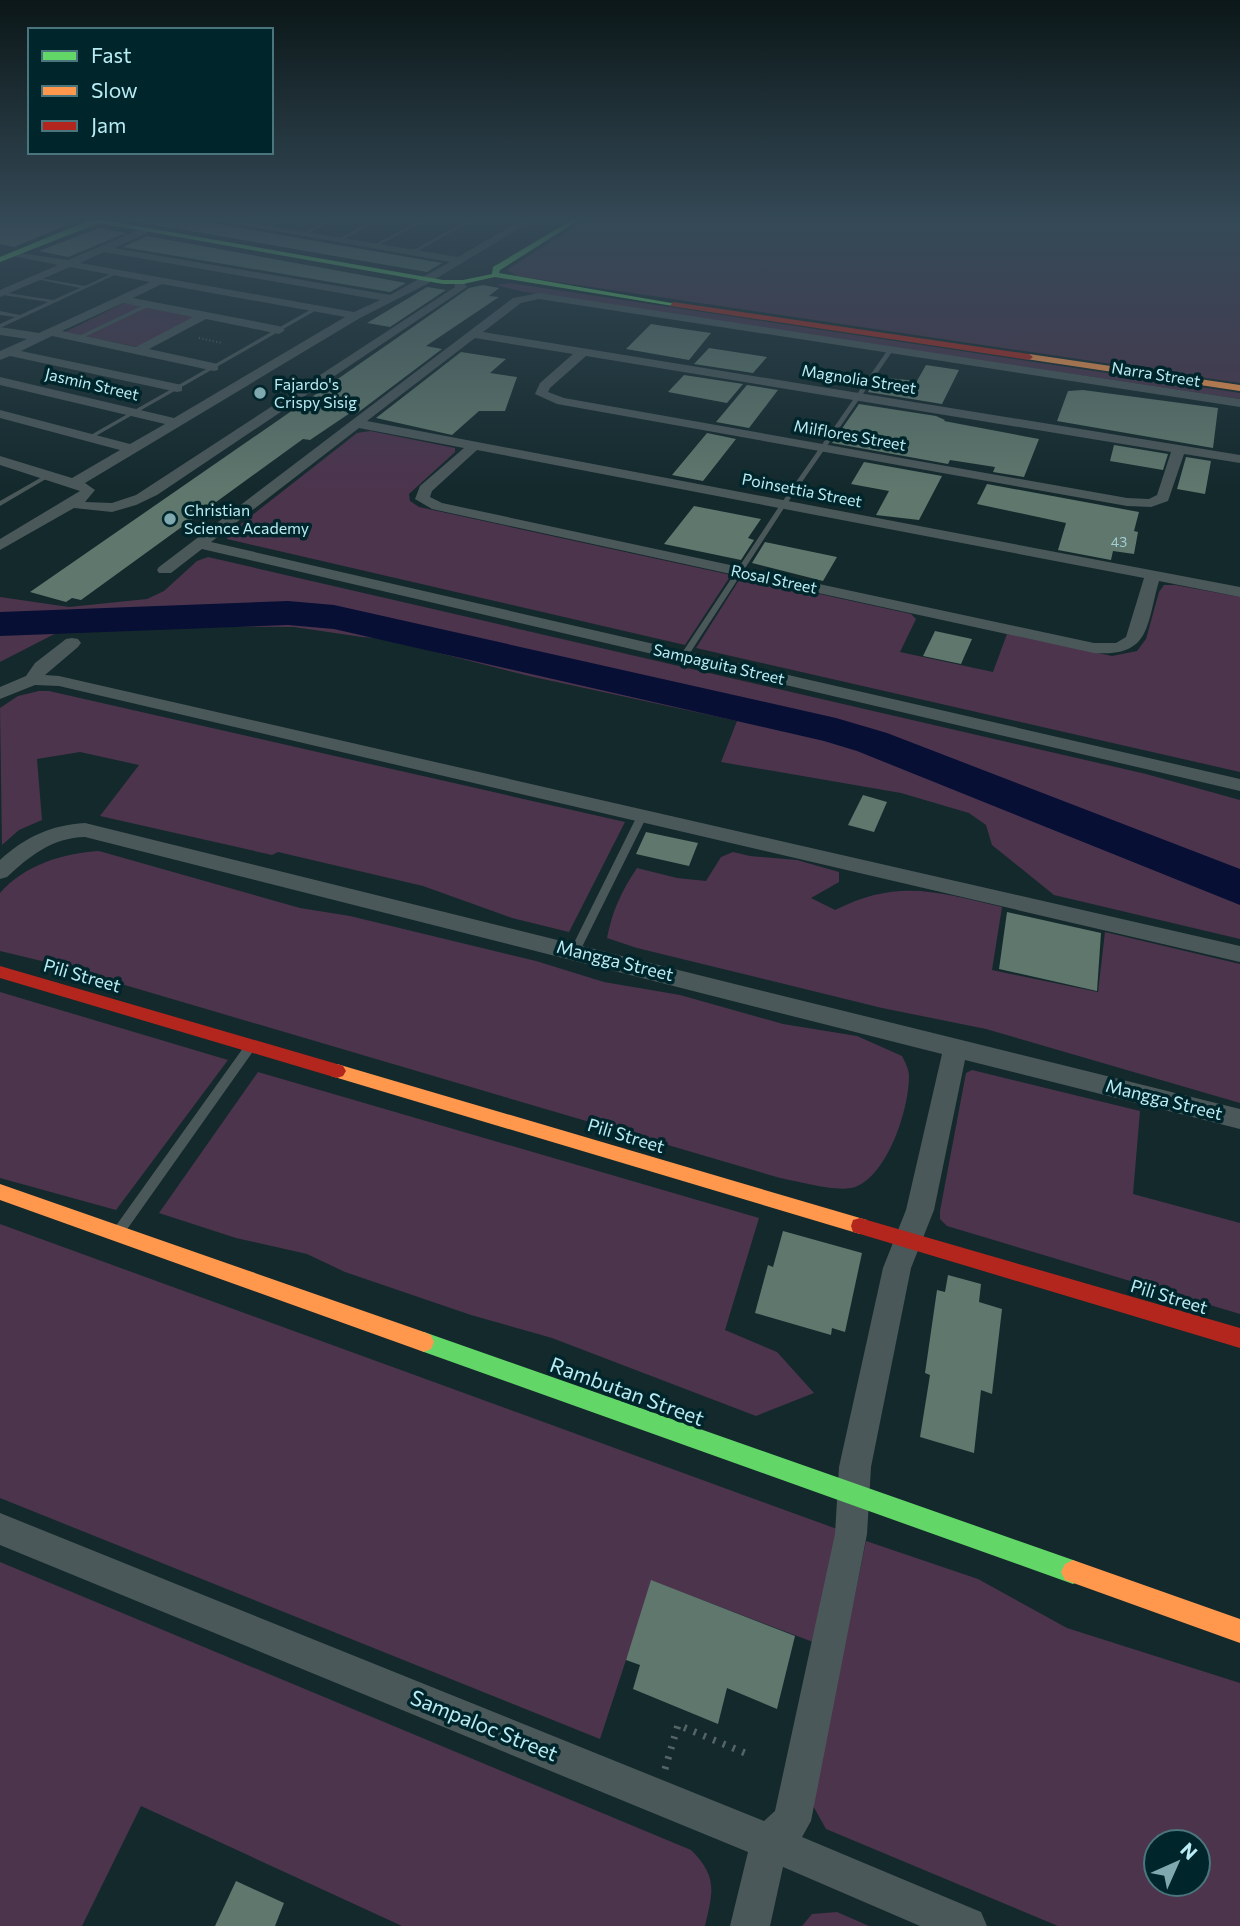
<svg xmlns="http://www.w3.org/2000/svg" width="1240" height="1926" font-family="Commissioner,sans-serif">
	<style>
		.green { fill: #4c344d; fill-rule: evenodd }
		.lines { fill: none; stroke-linecap: round; stroke-linejoin: round }
		.river { fill: #080f35; fill-rule: evenodd }
		.building { fill: #5f776d }
		.path-far1 { stroke: #556466; stroke-width: 2; stroke-dasharray: 1 2.5; stroke-linecap: butt }
		.path { stroke: #556466; stroke-width: 7; stroke-dasharray: 2.5 8; stroke-linecap: butt }
		.lane { fill: #4b585a; fill-rule: evenodd }
		.street { fill: #4b585a; fill-rule: evenodd }
		.fast { fill: #63d668; fill-rule: evenodd }
		.slow { fill: #ff974d; fill-rule: evenodd }
		.jam { fill: #b3261e; fill-rule: evenodd }
		.poi-dot { fill: #7fa8af; stroke: #00262c; stroke-width: 2.5 }
		.labels { text-anchor: middle; stroke-width: 7; stroke-linejoin: round; paint-order: stroke }
		.number-label { font-size: 14px; fill: #a2cfd3 }
		.far-street-label { font-size: 16px; fill: #b9ecf5; stroke: #00262c }
		.far-poi-label { font-size: 16px; fill: #b9ecf5; stroke: #00262c; text-anchor: start }
		.street-label { font-size: 18px; fill: #b9ecf5; stroke: #00262c }
		.near-street-label { font-size: 21px; fill: #b9ecf5; stroke: #00262c }
	</style>
	<rect width="100%" height="100%" fill="#14292c"/>
	<!-- green -->
	<path class="green" d="M585,220H1240V383L517,276L507,270Z
		M510,283L1240,393V399L525,292L496,285Z
		M124,303L196,317L138,347L65,332Z
		M370,431L455,448V452L409,494L410,501L419,507L731,575L685,645L227,539L228,534L357,433Z
		M208,557L1146,774L1240,800V939L1054,895L992,845L986,825L969,813L901,793L721,762L737,721L529,676L439,653L404,640L362,637L294,627L87,626L68,627L0,662V597L69,607L147,599L164,591L197,561Z
		M741,577L911,614L916,619L900,652L993,672L1007,634L1112,656L1137,651L1146,639L1159,592L1164,585H1175L1240,597V772L696,648Z
		M39,691H49L625,822L569,932L512,918L423,886L278,852L272,855L100,816L139,765L80,752L37,759L42,820L19,830L2,845L0,708L18,696Z
		M99,851L300,908L350,916L536,961L604,982L680,995L783,1024L857,1036L902,1056C905,1062 909,1069 909,1076C909,1109 888,1175 855,1187C838,1193 798,1181 780,1178L50,963L0,951V893C24,865 64,853 99,851Z
		M733,852L750,856L797,860L839,872V882L811,898L835,910C898,878 938,892 1002,907L992,970L1098,992L1105,932L1240,964V1103L986,1029L882,1008L637,948L607,938C612,911 622,890 637,868L677,878L706,881L721,857Z
		M0,992L228,1060L116,1210L0,1178Z
		M972,1070L1140,1111L1133,1194L1240,1223V1314L947,1226L940,1219V1211L966,1073Z
		M258,1072L759,1218L725,1330L777,1352L814,1393L756,1416L552,1338L471,1315L345,1272L307,1254L236,1238L159,1213Z
		M0,1224L837,1529L813,1642L652,1581L600,1739L0,1498Z
		M866,1541L978,1579L1067,1628L1240,1683V1926H1058L826,1829L812,1804ZM1156,1842H1198V1884H1156Z
		M0,1562L691,1850C718,1877 713,1891 705,1926H402L141,1806L82,1926H0Z
		M837,1912L869,1926H802L812,1914Z"/>
	<g class="lines">
		<!-- river -->
		<path class="river" d="M288,601L334,605L836,718L887,733L1240,869V905L857,751L824,741L334,629L288,625L0,636V612Z"/>
	</g>
	<!-- building -->
	<path class="building" d="M0,220H45L69,224L14,247L0,244Z
		M127,220H209L213,223L442,263L427,272Z
		M99,228L126,233L68,257L39,251Z
		M147,236L406,283L390,292L123,247Z
		M483,285L499,288L489,296L499,297L426,346L442,349L356,414L350,413L310,440L303,439L81,600L72,598L66,602L30,592L469,288Z
		M427,287L446,290L390,327L367,323Z
		M651,324L683,329L711,333L689,360L626,349Z
		M709,348L767,357L753,373L694,364Z
		M461,352L506,359L490,373L517,377L505,411H479L452,435L376,418Z
		M926,365L959,370L942,404L868,392L878,377L917,381Z
		M684,375L743,384L727,403L668,392Z
		M747,385L778,390L749,428L716,422Z
		M1083,390L1218,408L1213,448L1057,421L1068,391Z
		M859,404L936,416L945,420L944,421L1039,439L1024,477L993,472L995,467L950,460L948,464L832,443Z
		M707,433L736,439L703,481L672,475Z
		M1114,445L1168,454L1163,470L1110,461Z
		M1186,457L1211,461L1205,494L1177,489Z
		M864,462L942,476L919,520L876,515L889,491L851,484Z
		M987,484L1139,512L1134,531L1138,532L1134,554L1113,551L1111,560L1058,550L1066,523L977,504Z
		M694,506L761,519L748,538L754,540L741,560L664,544Z
		M765,542L837,557L823,581L752,563Z
		M935,631L972,639L961,664L923,656Z
		M863,795L887,802L874,832L848,825Z
		M646,832L698,843L689,866L636,854Z
		M1007,912L1101,933L1097,991L999,969Z
		M783,1231L862,1253L845,1332L832,1328L831,1335L755,1313L768,1265L773,1267Z
		M948,1275L981,1284L979,1302L1002,1309L992,1394L981,1390L974,1453L920,1437L930,1375L925,1373L937,1290L945,1292Z
		M651,1580L795,1636L777,1709L727,1688L718,1724L633,1689L640,1665L626,1660Z
		M236,1881L284,1903L275,1926H215Z"/>
	<g class="lines">
		<!-- path-far1 -->
		<path class="path-far1" d="M199,338L222,343"/>
		<!-- path -->
		<path class="path" d="M665,1769L678,1725L745,1753"/>
		<!-- lane -->
		<path class="lane" d="M277,220H282L266,228L262,227Z
			M329,220H334L305,235L301,234Z
			M374,220H379L340,241L336,240Z
			M420,220H425L376,247L372,246Z
			M468,220H473L414,253L410,252Z
			M117,271L121,272L0,328V324L15,317L0,315V311L20,315L48,302L3,295L1,292L53,300L80,288L36,279L34,277L85,286Z
			M150,302L152,305L80,339L75,338Z
			M315,307L320,308L94,437L89,436Z
			M889,348L894,349L786,505L688,656L684,658H681L680,656L780,505Z
			M49,473L52,475L51,476L0,506V501Z
			M643,811L648,814L580,951L579,954H571L570,951L638,814Z
			M250,1043L254,1044L256,1047L254,1050L123,1235L119,1237L115,1235L113,1231L115,1227L246,1044Z"/>
		<!-- street -->
		<path class="street" d="M213,220H233L458,257L522,220H533L427,284L360,318L85,483L95,490L85,502L112,503L136,495L455,287L454,281H462L467,287L157,495L136,505L112,512L74,508L0,550V539L80,491L0,465V456L72,478L120,450L0,418V410L130,444L165,424L0,385V377L174,418L345,317L162,284L133,298L279,326L285,330L279,334L206,319L149,349L218,364V370L214,371L52,336L21,351L182,385V391L177,392L10,356L0,360V351L27,339L0,335V327L39,333L150,282L70,267L0,297V290L58,265L12,256V252L68,260L146,227L151,230L150,232L114,248L390,295L450,262ZM104,252L380,300L354,312L80,263ZM123,303L193,317L136,347L62,331Z
			M539,293L1240,399V407L539,299L521,303L483,332L1240,455V463L1184,454L1168,501L1151,507L1127,506L557,404L535,394L540,383L573,354L475,338L367,421L1240,587V597L1159,581C1146,626 1151,657 1094,653L432,509L415,499L420,486L464,448L359,428L211,542L1240,779V791L202,549L171,573H159L157,570L159,567L513,298ZM586,356L1171,452L1157,495L1149,499L1127,498L564,398L548,392L550,388ZM477,450L1144,578L1126,637L1116,643H1094L442,503L430,497L432,491Z
			M72,638L78,639L81,643L78,647L45,675L59,676L1240,946V962L59,686L35,685L0,699V687L26,676L35,663L66,639Z
			M85,823L1240,1109V1129L965,1060L934,1210L911,1268L871,1467L867,1534L811,1821L802,1837L981,1912L987,1926H920L783,1867L770,1926H730L748,1852L0,1545V1513L764,1821L775,1811L835,1534L839,1467L883,1268L906,1210L942,1054L85,837C52,838 31,855 7,877L0,879V860C25,837 51,825 85,823Z"/>
		<!-- fast -->
		<path class="fast" d="M90,220H102L443,280H463L492,274L493,267L572,220H579L500,270L499,273L677,304L673,306L495,277L463,284H443L99,223L0,262V257Z
			M424,1332L1073,1560L1081,1564L1085,1572L1081,1580L1073,1584L424,1352L417,1349L414,1342L417,1335Z"/>
		<!-- slow -->
		<path class="slow" d="M1029,354L1240,385V391L1026,359V355Z
			M337,1064L860,1218L867,1220L869,1226L867,1232L860,1234L331,1076L328,1071L331,1066Z
			M0,1184L424,1332L431,1335L434,1342L431,1349L424,1352L0,1200Z
			M1073,1560L1240,1619V1643L1065,1580L1061,1572L1065,1564Z"/>
		<!-- jam -->
		<path class="jam" d="M673,302L1029,354L1033,357L1029,360L670,306Z
			M0,966L337,1064L343,1066L346,1071L343,1076L337,1078L0,978Z
			M860,1218L1240,1328V1348L860,1234L853,1232L851,1226L853,1220Z"/>
	</g>
	<!-- sky -->
	<linearGradient id="sky" x2="0" y2="1"><stop stop-color="#0b1718"/><stop offset="0.45" stop-color="#344956"/><stop offset="1" stop-color="#344956" stop-opacity="0"/></linearGradient>
	<rect width="1240" height="489" fill="url(#sky)"/>
	<!-- markers -->
	<g class="poi-dot">
		<circle cx="260" cy="393" r="7"/>
		<circle cx="170" cy="519" r="7"/>
	</g>
	<g class="labels">
		<!-- number labels -->
		<g class="number-label">
			<text x="1119" y="547">43</text>
		</g>
		<!-- far-street labels -->
		<g class="far-street-label">
			<text transform="translate(1156 374) rotate(9)" y="6">Narra Street</text>
			<text transform="translate(859 379) rotate(9)" y="6">Magnolia Street</text>
			<text transform="translate(92 384) rotate(13)" y="6">Jasmin Street</text>
			<text transform="translate(850 435) rotate(10)" y="6">Milflores Street</text>
			<text transform="translate(802 490) rotate(11)" y="6">Poinsettia Street</text>
			<text transform="translate(774 579) rotate(12)" y="6">Rosal Street</text>
			<text transform="translate(719 664) rotate(13)" y="6">Sampaguita Street</text>
		</g>
		<!-- far-poi labels -->
		<g class="far-poi-label">
			<text x="274" y="390">Fajardo's<tspan x="274" dy="18">Crispy Sisig</tspan></text>
			<text x="184" y="516">Christian<tspan x="184" dy="18">Science Academy</tspan></text>
		</g>
		<!-- street labels -->
		<g class="street-label">
			<text transform="translate(615 961) rotate(14)" y="6">Mangga Street</text>
			<text transform="translate(82 976) rotate(16)" y="6">Pili Street</text>
			<text transform="translate(1164 1100) rotate(14)" y="6">Mangga Street</text>
			<text transform="translate(626 1136) rotate(17)" y="6">Pili Street</text>
			<text transform="translate(1169 1297) rotate(17)" y="6">Pili Street</text>
		</g>
		<!-- near-street labels -->
		<g class="near-street-label">
			<text transform="translate(627 1392) rotate(20)" y="7">Rambutan Street</text>
			<text transform="translate(484 1726) rotate(22)" y="7">Sampaloc Street</text>
		</g>
	</g>
	<!-- legend -->
	<rect x="28" y="28" width="245" height="126" fill="#00262c" stroke="#4a757c" stroke-width="2"/>
	<rect x="42" y="51" width="35" height="10" fill="#63d668" stroke="#4a757c" stroke-width="2"/>
	<text x="91" y="63" font-size="21" fill="#b9ecf5">Fast</text>
	<rect x="42" y="86" width="35" height="10" fill="#ff974d" stroke="#4a757c" stroke-width="2"/>
	<text x="91" y="98" font-size="21" fill="#b9ecf5">Slow</text>
	<rect x="42" y="121" width="35" height="10" fill="#b3261e" stroke="#4a757c" stroke-width="2"/>
	<text x="91" y="133" font-size="21" fill="#b9ecf5">Jam</text>
	<!-- north arrow -->
	<g transform="translate(1177 1863) rotate(45)"><circle r="33" fill="#00262c" stroke="#4a757c" stroke-width="2"/>
	<path d="M0-5L12 26L0 18L-12 26Z" fill="#7fa8af"/>
	<text y="-10" font-size="19" font-weight="bold" text-anchor="middle" fill="#b9ecf5">N</text>
	</g>
</svg>
